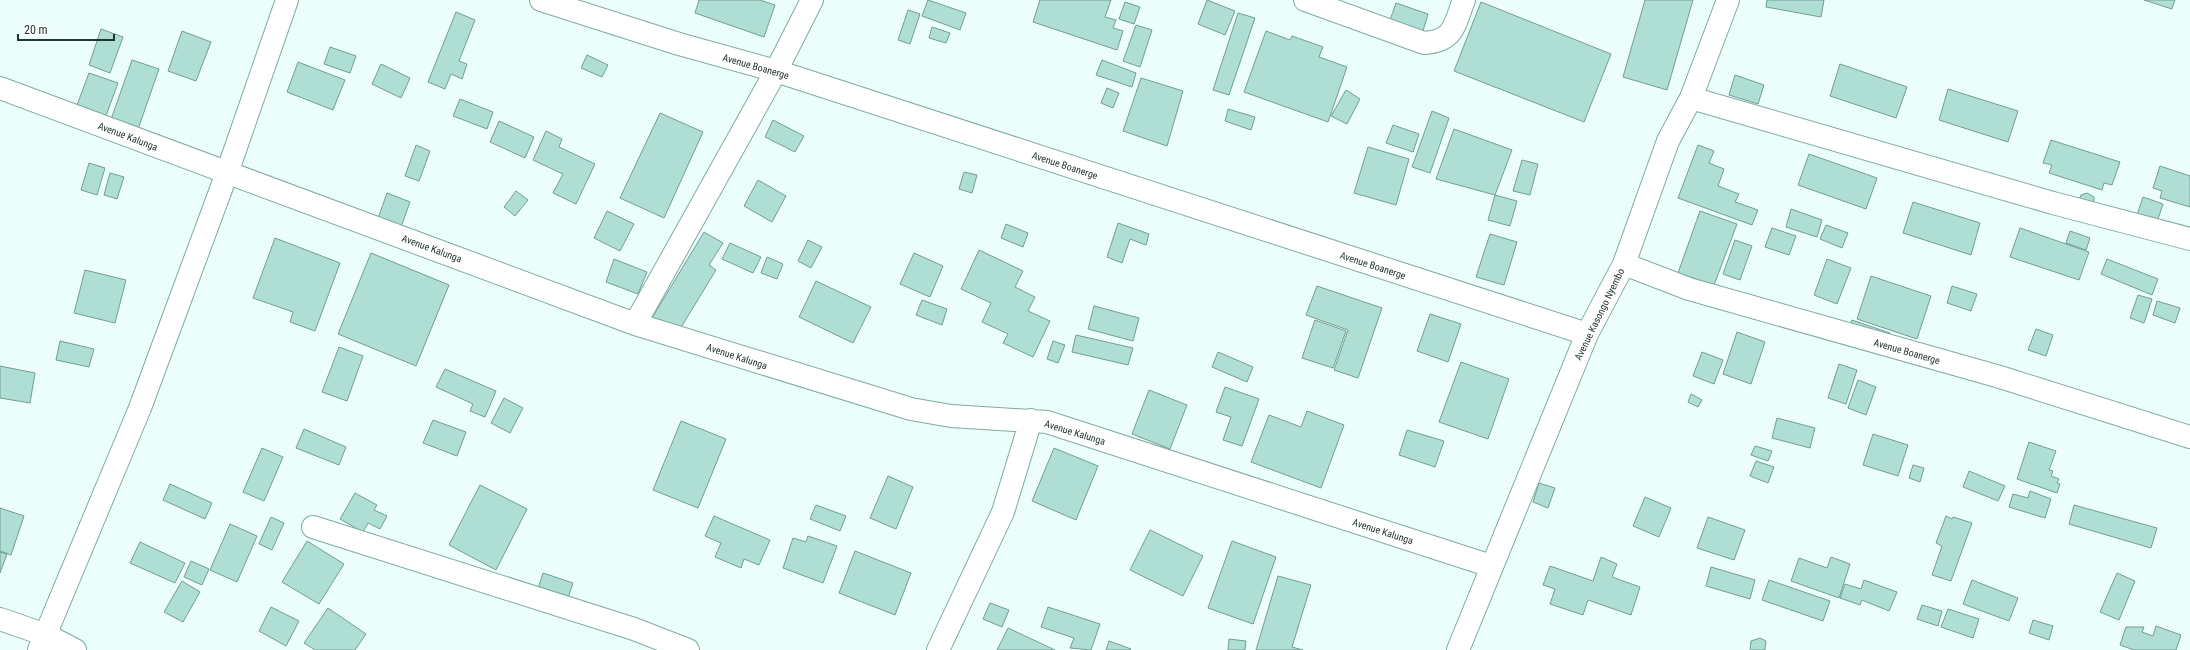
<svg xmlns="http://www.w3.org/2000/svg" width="2190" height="650" font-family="'Roboto Condensed',sans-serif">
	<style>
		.building { fill: #afded5; stroke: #729e96 }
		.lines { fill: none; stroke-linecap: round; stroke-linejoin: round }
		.minor-casing { stroke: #7eaba2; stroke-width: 24 }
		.minor { stroke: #fff; stroke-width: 22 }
		.labels { text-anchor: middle; stroke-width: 3; stroke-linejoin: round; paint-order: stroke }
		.street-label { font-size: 10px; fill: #223431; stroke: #fff }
	</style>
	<rect width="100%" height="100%" fill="#ecfefb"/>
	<!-- building -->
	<path class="building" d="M699,0H760L775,5L764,37L695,13Z
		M928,0L966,13L960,30L922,16Z
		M1040,0H1111L1105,17L1116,20L1113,28L1123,31L1117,50L1033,22Z
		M1207,0L1235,11L1225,35L1198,24Z
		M1645,0H1693L1667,90L1623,77Z
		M1767,0H1824L1821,17L1766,7Z
		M2144,0H2175L2172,9Z
		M1125,2L1140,7L1134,24L1119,19Z
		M1481,2L1611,54L1584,122L1454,71Z
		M1396,3L1428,14L1423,31L1390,20Z
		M908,10L920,14L910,44L898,40Z
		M456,12L475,20L459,61L467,64L462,79L451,74L445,89L428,82Z
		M1238,13L1255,18L1229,95L1213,90Z
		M1136,25L1152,30L1140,67L1123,61Z
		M932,27L950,33L946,43L929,38Z
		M101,29L123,37L110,73L89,65Z
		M182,31L211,42L196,81L168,71Z
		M1266,31L1290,40L1292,36L1323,47L1319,57L1347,67L1328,122L1244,92Z
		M330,47L356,56L350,73L324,64Z
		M587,55L608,65L602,77L581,68Z
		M132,60L159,69L136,135L109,125Z
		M1102,60L1136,73L1132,87L1096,75Z
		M298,62L345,80L333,110L287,92Z
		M381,64L410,78L401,98L372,84Z
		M1840,64L1907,87L1896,118L1830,96Z
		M89,73L118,83L103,124L74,113Z
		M1735,75L1764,85L1758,104L1729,95Z
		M1141,78L1183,91L1167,146L1123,131Z
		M1107,88L1119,93L1113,108L1101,103Z
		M1948,89L2018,111L2008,142L1939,120Z
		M1346,90L1360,99L1347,124L1331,116Z
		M460,99L493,112L487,129L453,116Z
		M1228,109L1255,117L1251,130L1225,121Z
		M1432,111L1449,118L1430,173L1412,167Z
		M660,113L703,132L664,218L620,198Z
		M773,120L804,136L795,152L765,137Z
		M499,121L534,137L525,158L490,142Z
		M1393,125L1419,134L1413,152L1386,143Z
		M1454,129L1512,150L1495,195L1436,179Z
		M546,131L562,139L559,147L595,164L576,204L553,193L563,174L533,160Z
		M2051,140L2120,162L2112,185L2104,183L2102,190L2049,173L2052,165L2043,163Z
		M416,145L430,151L419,181L405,176Z
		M1698,145L1714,151L1709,163L1724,169L1718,186L1739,194L1735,202L1758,210L1752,225L1678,198Z
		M1368,147L1409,159L1396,205L1354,193Z
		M1809,154L1877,178L1866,209L1798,185Z
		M1522,160L1538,164L1530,195L1513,191Z
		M89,163L105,168L97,195L81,190Z
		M2160,166L2190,176V207L2160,198L2162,191L2153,188Z
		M964,172L977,175L972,193L959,189Z
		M110,173L124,177L117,199L104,195Z
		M758,180L786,196L772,222L744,206Z
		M516,191L528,200L515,216L504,207Z
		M387,193L410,202L400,230L377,221Z
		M2087,193L2094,197V203L2079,200L2081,195Z
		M1495,195L1517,201L1510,226L1488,220Z
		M2143,197L2163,204L2157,222L2137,215Z
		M1913,202L1980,223L1971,255L1903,233Z
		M1791,209L1822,220L1817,237L1786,227Z
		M607,211L634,224L620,251L594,238Z
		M1700,211L1737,224L1714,285L1678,273Z
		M1118,223L1149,234L1146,245L1130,239L1122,263L1107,257Z
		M1006,224L1028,233L1023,247L1001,238Z
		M1826,225L1848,233L1842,248L1820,239Z
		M1772,228L1796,236L1789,255L1765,247Z
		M2020,228L2089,252L2079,280L2010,257Z
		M2070,231L2090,238L2086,250L2066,243Z
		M704,232L723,243L709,265L716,270L677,334L652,318Z
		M1490,234L1517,242L1504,285L1476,277Z
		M275,238L340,263L315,331L290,322L293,312L253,298Z
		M808,240L822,247L811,268L798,261Z
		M1735,240L1752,246L1740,280L1723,274Z
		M730,243L761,257L753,273L722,259Z
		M979,250L1023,271L1015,287L1035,297L1028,311L1050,321L1033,357L1003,343L1008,334L982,322L991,303L961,289Z
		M371,253L449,285L416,366L338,334Z
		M914,253L943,266L930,297L900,284Z
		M767,257L783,264L777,279L761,273Z
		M614,259L647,272L638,294L606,282Z
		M1827,259L1851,268L1837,304L1814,295Z
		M2107,259L2158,279L2152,295L2101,274Z
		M85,270L126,280L115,323L74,313Z
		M1871,276L1931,296L1917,339L1857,319Z
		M816,281L871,307L853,343L799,317Z
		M1317,286L1382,308L1358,378L1334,370L1348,330L1306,315Z
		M1952,286L1977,294L1971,311L1947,303Z
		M2138,295L2152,299L2144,323L2130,318Z
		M922,300L947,309L942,325L916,315Z
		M2157,301L2180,308L2175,323L2153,315Z
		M1094,306L1139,318L1133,341L1088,329Z
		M1430,314L1461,324L1448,362L1417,351Z
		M1315,320L1346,331L1333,368L1302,358Z
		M1852,320L1890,333L1887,343L1849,329Z
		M2036,329L2053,335L2046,356L2028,350Z
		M1737,332L1765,342L1751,384L1723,374Z
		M1076,335L1133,348L1128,365L1072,352Z
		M60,341L94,349L89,367L56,360Z
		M1053,341L1065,345L1058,363L1047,359Z
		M339,347L363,356L347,401L322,392Z
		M1218,352L1253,367L1247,382L1212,367Z
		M1702,352L1723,360L1714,384L1693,376Z
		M1461,362L1509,379L1488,439L1439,422Z
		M1839,364L1857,370L1846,404L1828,398Z
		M0,366L35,373L30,403L0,398Z
		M445,369L496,391L485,417L470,411L473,404L436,387Z
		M1858,380L1876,387L1866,415L1848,408Z
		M1225,387L1259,399L1242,446L1223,440L1231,417L1216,412Z
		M1149,390L1187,405L1170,449L1132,434Z
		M1691,394L1702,400L1698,407L1688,402Z
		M504,398L523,408L510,433L491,423Z
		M1307,411L1344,425L1321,488L1251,462L1269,415L1301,427Z
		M1777,418L1815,428L1810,448L1772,438Z
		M433,420L466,432L457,456L423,443Z
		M681,421L726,439L698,508L653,490Z
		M304,429L346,447L339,465L296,448Z
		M1407,430L1444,441L1435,467L1399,455Z
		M1873,434L1908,445L1898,476L1863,465Z
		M2029,442L2056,451L2049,470L2053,471L2051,476L2059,479L2057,483L2060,484L2057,493L2017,479Z
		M1755,446L1772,451L1768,461L1751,455Z
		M262,448L283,457L264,501L243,492Z
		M1054,448L1098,466L1076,520L1032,501Z
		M1756,461L1774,467L1768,483L1750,476Z
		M1913,465L1924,468L1920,482L1909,478Z
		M1969,471L2005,486L1998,501L1963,487Z
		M888,476L913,487L896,529L870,518Z
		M1539,483L1555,488L1548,508L1533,502Z
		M170,484L212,503L205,519L163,500Z
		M480,485L527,509L496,570L449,545Z
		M2030,491L2051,499L2045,518L2009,507L2013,494L2028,498Z
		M355,493L377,505L374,510L387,516L380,529L368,523L363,532L340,519Z
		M1645,497L1671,508L1659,537L1633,526Z
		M816,505L846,516L840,531L810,519Z
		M2074,505L2157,528L2151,548L2069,524Z
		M0,508L24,516L11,555L0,551Z
		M714,516L770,540L759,565L744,559L741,568L715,557L721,543L705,536Z
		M1946,516L1952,519L1953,517L1972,523L1951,581L1932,575L1942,546L1936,543Z
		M271,517L284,523L272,550L259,544Z
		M1708,517L1745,530L1734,560L1697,548Z
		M230,524L257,536L237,582L210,570Z
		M1150,530L1203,556L1183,596L1130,570Z
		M808,536L837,546L823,583L783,568L793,538L806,542Z
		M307,541L344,564L319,604L282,582Z
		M1232,541L1276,557L1253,624L1208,608Z
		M140,542L185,563L175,583L130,563Z
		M855,551L911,573L895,615L839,593Z
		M0,552L7,554L0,573Z
		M1601,557L1617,564L1612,577L1640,587L1631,615L1588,600L1583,615L1550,604L1555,589L1543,585L1550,566L1593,581Z
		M1831,557L1850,564L1839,598L1791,581L1799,558L1827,568Z
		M191,561L209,569L202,585L184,577Z
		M1711,567L1755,580L1750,599L1706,586Z
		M543,573L573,583L566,604L536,595Z
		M2117,573L2135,581L2119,620L2100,612Z
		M1278,576L1311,585L1292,647L1303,650H1256Z
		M1769,580L1830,601L1823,621L1762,600Z
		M1864,580L1897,592L1889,611L1862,600L1860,605L1840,598L1845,584L1861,589Z
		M1972,580L2018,598L2009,621L1963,604Z
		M182,581L200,592L183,622L164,612Z
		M990,603L1009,610L1002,627L983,619Z
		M1922,605L1942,611L1938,626L1917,619Z
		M271,607L299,621L286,646L259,631Z
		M1048,607L1100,624L1091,650L1070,648L1074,638L1041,627Z
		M328,608L366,634L355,650H315L304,643Z
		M1948,609L1979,619L1973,638L1941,627Z
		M2033,620L2053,626L2049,640L2029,633Z
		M2156,626L2181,635L2176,650H2134L2120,645L2126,627H2144L2142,632L2153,636Z
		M1008,628L1055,650H997Z
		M1760,638L1766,641L1765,650H1750L1751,641Z
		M1229,639L1246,641L1245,650H1228Z
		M1109,641L1131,649L1130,650H1106Z"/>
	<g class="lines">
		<!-- minor casing -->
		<g class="minor-casing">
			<path id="minor" d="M541,0L679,44L776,71L1587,334
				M1305,0L1424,43C1455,41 1454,25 1464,0
				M0,88L635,324L911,409L951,416L1047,422L1491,566
				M1691,98L2053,203L2190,239
				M1624,264L1689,289L2000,377L2190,437
				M635,324L776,71L812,0
				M313,527L634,629L688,650
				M0,619L46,635L75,650
				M39,650L140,408L227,173L287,0
				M938,650L1003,512L1031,420
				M1458,650L1587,334L1624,264L1668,141L1691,98L1728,0"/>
		</g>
		<!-- minor -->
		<use href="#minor" class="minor"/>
	</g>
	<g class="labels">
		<!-- street labels -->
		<g class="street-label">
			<text transform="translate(756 66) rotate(16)" y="4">Avenue Boanerge</text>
			<text transform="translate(128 136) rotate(21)" y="4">Avenue Kalunga</text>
			<text transform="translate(1065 165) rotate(18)" y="4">Avenue Boanerge</text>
			<text transform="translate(432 248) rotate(20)" y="4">Avenue Kalunga</text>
			<text transform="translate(1373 265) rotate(18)" y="4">Avenue Boanerge</text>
			<text transform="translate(1599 314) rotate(-64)" y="4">Avenue Kasongo Nyembo</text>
			<text transform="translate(1907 351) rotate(16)" y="4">Avenue Boanerge</text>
			<text transform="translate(737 356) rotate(18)" y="4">Avenue Kalunga</text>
			<text transform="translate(1075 432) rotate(17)" y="4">Avenue Kalunga</text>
			<text transform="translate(1383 531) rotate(18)" y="4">Avenue Kalunga</text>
		</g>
	</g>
	<!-- scale -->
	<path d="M18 34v6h96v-6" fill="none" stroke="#223431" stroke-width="2"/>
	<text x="24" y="34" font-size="12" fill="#223431" stroke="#ffffff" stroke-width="3" paint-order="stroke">20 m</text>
</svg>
